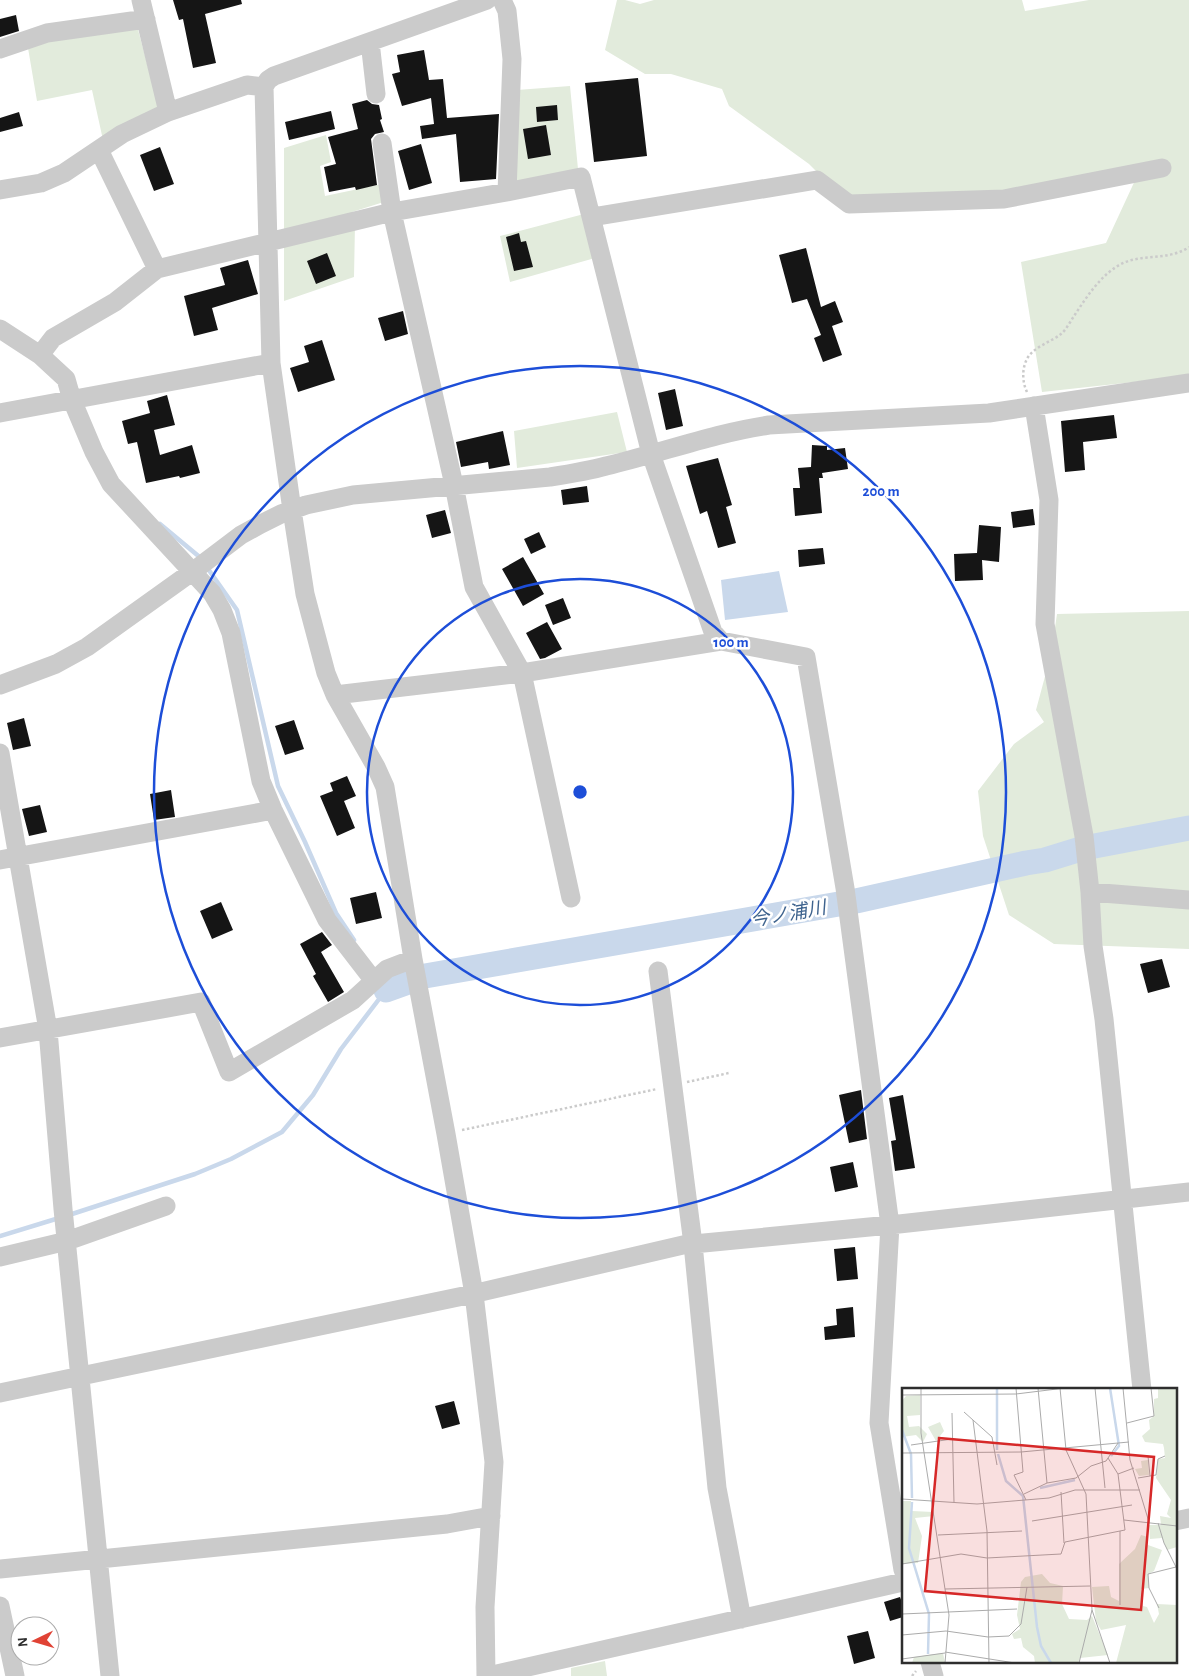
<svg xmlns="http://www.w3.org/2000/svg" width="1189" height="1676" font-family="'Alegreya Sans','Noto Sans JP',sans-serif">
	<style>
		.green { fill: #e2ebdc }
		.water { fill: #c9d8eb }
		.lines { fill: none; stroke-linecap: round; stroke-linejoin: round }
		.stream { stroke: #c9d8eb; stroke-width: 4.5 }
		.river { stroke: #c9d8eb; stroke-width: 25 }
		.building { fill: #151515 }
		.path { stroke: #cbcbcb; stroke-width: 2.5; stroke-dasharray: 2.5 2.5; stroke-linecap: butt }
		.minor { stroke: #cbcbcb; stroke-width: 19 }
		.ring { fill: none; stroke: #1d4ed8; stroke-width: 2.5 }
		.labels { text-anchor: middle; stroke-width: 5; stroke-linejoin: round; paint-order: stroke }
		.water-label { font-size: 19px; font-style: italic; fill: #3e638e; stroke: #fff }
		.inset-river { fill: none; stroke: #c9d8eb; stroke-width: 2.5 }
		.inset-road { fill: none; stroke: #ababab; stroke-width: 1 }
		.view { fill: #d62828; fill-opacity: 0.15; stroke: #d62828; stroke-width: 2.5 }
		.inset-edge { fill: none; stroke: #2e2e2e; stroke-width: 2.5 }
		.centre { fill: #1d4ed8; stroke: #fff; stroke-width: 2.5 }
		.ring-label { font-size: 15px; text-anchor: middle; font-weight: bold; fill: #1d4ed8; stroke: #fff; stroke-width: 5; stroke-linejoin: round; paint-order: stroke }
	</style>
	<rect width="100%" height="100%" fill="#fff"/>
	<!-- green -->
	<path class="green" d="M617,0H625L640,4L654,0H1022L1025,11L1089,0H1189V376L1042,392L1021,262L1106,243L1138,174L1004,199L849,204L809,164L729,106L722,89L671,74H645L605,50Z
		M137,26L159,108L103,140L92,90L37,101L28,48L48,41Z
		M570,86L578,169L516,182L517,90Z
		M326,135L331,162L320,166L325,196L382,184L387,201L352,212L355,224L354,277L284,301V148Z
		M584,214L595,258L510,282L500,236Z
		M617,412L627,452L517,468L514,431Z
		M1189,611V949L1054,944L1009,915L983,836L978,791L1014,744L1044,722L1036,710L1051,654L1057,614Z
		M605,1661L607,1676H571V1668Z"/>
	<!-- water -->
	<path class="water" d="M779,571L788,612L725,620L721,580Z"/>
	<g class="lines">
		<!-- stream -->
		<path class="stream" d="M160,524L202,559
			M206,566L237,610L278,786L305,842L336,913L354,940
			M69,1215L195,1174L231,1159L282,1132L313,1095L341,1049L386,990L380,981
			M0,1236L59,1218"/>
		<!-- river -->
		<path class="river" d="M386,990L425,976L856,901L1026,863L1045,860L1084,848L1189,828"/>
	</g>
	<!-- building -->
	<path class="building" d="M173,0H241L242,4L205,14L216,63L193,68L183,19L179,20Z
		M16,15L19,31L0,37V19Z
		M424,50L429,80L443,79L447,118L499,114L496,179L460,182L456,134L422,139L420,126L434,124L431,98L402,106L392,74L400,72L397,55Z
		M638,78L647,156L594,162L585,83Z
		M367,100L372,104L379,105L382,119L380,120L384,132L375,134L371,139L377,185L356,190L355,187L329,192L324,167L336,164L328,137L358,129L352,104Z
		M557,105L558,120L537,122L536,107Z
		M331,111L335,129L289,140L285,122Z
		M19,112L23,126L0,132V118Z
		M546,125L551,155L528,159L523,129Z
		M421,144L432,183L409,190L398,151Z
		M160,147L174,184L154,191L140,155Z
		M519,233L521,242L526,241L533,267L514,271L506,237Z
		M806,248L821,307L835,301L843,322L832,326L842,355L823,362L814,338L821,335L807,299L792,303L779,255Z
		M327,253L336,276L316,284L307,261Z
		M248,260L258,294L212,308L218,330L194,336L184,296L225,285L220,268Z
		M403,311L408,334L385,341L378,318Z
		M322,340L335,380L298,392L290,368L309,362L304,346Z
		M675,389L683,426L666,430L658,393Z
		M167,395L175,425L154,430L160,455L192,445L200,473L180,478L179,476L146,483L137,442L128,444L122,421L150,413L147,401Z
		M1114,415L1117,438L1083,442L1085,470L1065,472L1061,421Z
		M503,431L510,465L489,469L488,462L461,467L456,442Z
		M812,445L827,446V450L845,448L848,469L822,473L823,478H819L822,513L795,516L793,488H800L798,468L811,467Z
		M718,458L732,505L726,507L736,543L718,548L707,511L700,514L686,466Z
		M587,486L589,502L563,505L561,490Z
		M1033,509L1035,525L1013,528L1011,512Z
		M445,510L451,533L432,538L426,515Z
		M979,525L1001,527L999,562L982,560L983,580L955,581L954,554L977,553Z
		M539,532L546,547L531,554L524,539Z
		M823,548L825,564L799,567L798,550Z
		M523,557L544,594L523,606L502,569Z
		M563,598L571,618L553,625L545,605Z
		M547,622L562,649L545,658L540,659L526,633Z
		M24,718L31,746L13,750L7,723Z
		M294,720L304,749L285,755L275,726Z
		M347,776L356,796L344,801L355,828L337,836L320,796L333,791L330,783Z
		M171,790L175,817L154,820L150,794Z
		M40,805L47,832L29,836L22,809Z
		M376,892L382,918L356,924L350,898Z
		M221,902L233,930L212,939L200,911Z
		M322,932L332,945L321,952L344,992L328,1002L313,976L316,974L300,944Z
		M1162,959L1170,987L1148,993L1140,964Z
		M861,1090L867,1139L849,1143L839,1095Z
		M903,1095L915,1168L895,1171L891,1141L896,1140L889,1098Z
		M853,1162L858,1187L835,1192L830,1167Z
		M855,1247L858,1279L837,1281L834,1249Z
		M853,1307L855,1337L825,1340L824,1327L837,1325L836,1309Z
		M454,1401L460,1424L442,1429L435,1406Z
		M900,1597L903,1605V1617L890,1621L884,1602Z
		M868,1631L875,1658L854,1664L847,1636Z"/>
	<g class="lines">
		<!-- path -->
		<path class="path" d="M1027,392C1022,382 1022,368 1027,359C1033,347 1051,342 1061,334C1066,330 1070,322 1074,316C1086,298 1098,279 1116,267C1137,252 1168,262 1189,247
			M687,1082L729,1073
			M462,1130L657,1089
			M912,1676L916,1671"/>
		<!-- minor -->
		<path class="minor" d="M141,0L168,112
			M502,0L507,11L512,59L507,192
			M370,42L376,94
			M0,49L47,33L146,19
			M382,143L392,212L454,485L474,587L522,673L571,898
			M99,150L157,269
			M0,190L41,183L64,173L122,134L168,112L247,85L264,87
			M592,217L817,180L849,204L1004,199L1162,168
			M0,329L40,355L66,379L72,400L94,452L111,484L212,593L222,610L231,633L261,781L273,810L327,920L374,981
			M40,355L53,338L115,302L157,269L392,212L507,192L581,177L651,454L713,632L721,641L806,657L845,888L890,1225L879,1423L903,1570
			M1034,406L1049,500L1045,624L1084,836L1090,892L1093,946L1104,1019L1142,1390
			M0,413L271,363
			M0,685L56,664L87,647L196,569L241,535L261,524L281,514L306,505L353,495L550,477C569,474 588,471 606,466C661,453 714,433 769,425L989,413L1189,383
			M335,695L522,673L721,641
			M0,753L48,1030L63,1209L110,1676
			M0,860L273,810
			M1090,892L1189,900
			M658,971L693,1244L717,1488L742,1619
			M0,1038L201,1002L229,1072L353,1000L387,969L413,959
			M0,1257L67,1241L166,1206
			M0,1393L468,1295L683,1245L890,1225L1189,1192
			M1175,1521L1189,1518
			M0,1569L447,1524L491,1516
			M0,1606L15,1676
			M930,1662L934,1676
			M486,1676L485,1607L494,1462L474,1294L446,1134L413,959L385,787L376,767L335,695L326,673L305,594L292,510L271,363L264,87L268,80L274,76L487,0
			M488,1676L903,1582"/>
	</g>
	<!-- distance rings -->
	<g class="ring">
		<circle cx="580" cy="792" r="213"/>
		<circle cx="580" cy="792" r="426"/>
	</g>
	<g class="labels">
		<!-- water labels -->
		<g class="water-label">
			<text transform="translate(788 913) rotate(-10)" y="7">今ノ浦川</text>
		</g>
	</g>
	<!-- overview -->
	<g transform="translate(902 1388)">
		<rect width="275" height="275" fill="#fff"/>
		<path d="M256,0H275V159L265,162L260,150L248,151L247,137H259L258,128L269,130L265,126L269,112L254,90L256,71L263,70L262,60L261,56L243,54L240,48L248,41L247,32L252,28V11L256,10ZM18,7V27L5,28L7,39L17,38L25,46L21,54L14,47L0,49V13L4,8ZM38,34L42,43L34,53L26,39ZM246,72L247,87L237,88L233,81L240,80L239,73ZM0,113H9L8,131L10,123L31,124L32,128L13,130L20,148L16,175L0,176ZM239,147L246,149V157L260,162L252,183L246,186L247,200L239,201L241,218L245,219L252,235L257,226L255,216L275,217V275H214L224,237L199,242L194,233L190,199L207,198L209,209L217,213V176L233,161ZM140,186L148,195L161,198L160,216L167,231L185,232L190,228L206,267L178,270L176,275H133L132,268L121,259L119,250L112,251L110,246L118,241L115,227L119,194L123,189ZM41,265L43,275H10L12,269Z" fill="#e2ebdc"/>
		<path class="inset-river" d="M208,0L217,58L209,68M0,42L9,66L10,110M95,62V0M96,66L104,93L121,108M138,100L173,92M121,108L135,239L139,258L149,275M10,114L7,160L27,226L26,266"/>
		<path class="inset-road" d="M19,0V45L47,227L43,275M114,0L121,84L112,87L124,112M136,0L145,95M158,0L164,62L184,106L190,222L208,275M193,0L203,100M221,0L228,72L247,134M0,7L114,6L163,0M62,24L90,49L95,77M50,25L52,115M71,32L85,143L87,275M225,35L252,28L249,0M9,57L50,51M0,65L119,64L227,54M246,68L248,88M216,86L232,80M236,90L254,87L256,71L263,68M159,104L162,155M122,106L145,95L174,90L189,78L204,73L216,55M0,111L75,116L147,110L173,102H238M222,132L275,138M130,133L230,117M256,135L262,155L275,181M36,147L120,143M0,176L59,166L85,170L159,166L163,154L223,142L216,86L206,70M43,201L188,198M218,217V143M257,220L247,200L246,186L274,179M0,226L115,221M0,247L44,243L86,249L107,248L119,236L125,199M43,264L113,275M0,271L43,265M177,275L190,222"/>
		<path class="view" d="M37,50L252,69L239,222L23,203Z"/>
		<rect width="275" height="275" class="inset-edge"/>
	</g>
	<circle cx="580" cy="792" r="8" class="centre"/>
	<g class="ring-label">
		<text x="881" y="496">200 m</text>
		<text x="731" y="647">100 m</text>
	</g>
	<!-- north arrow -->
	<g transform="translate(35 1641) rotate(265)"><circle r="24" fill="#ffffff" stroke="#ababab"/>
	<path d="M0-4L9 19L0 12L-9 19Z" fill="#e04335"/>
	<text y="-8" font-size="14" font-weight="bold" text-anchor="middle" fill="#2e2e2e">N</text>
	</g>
</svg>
